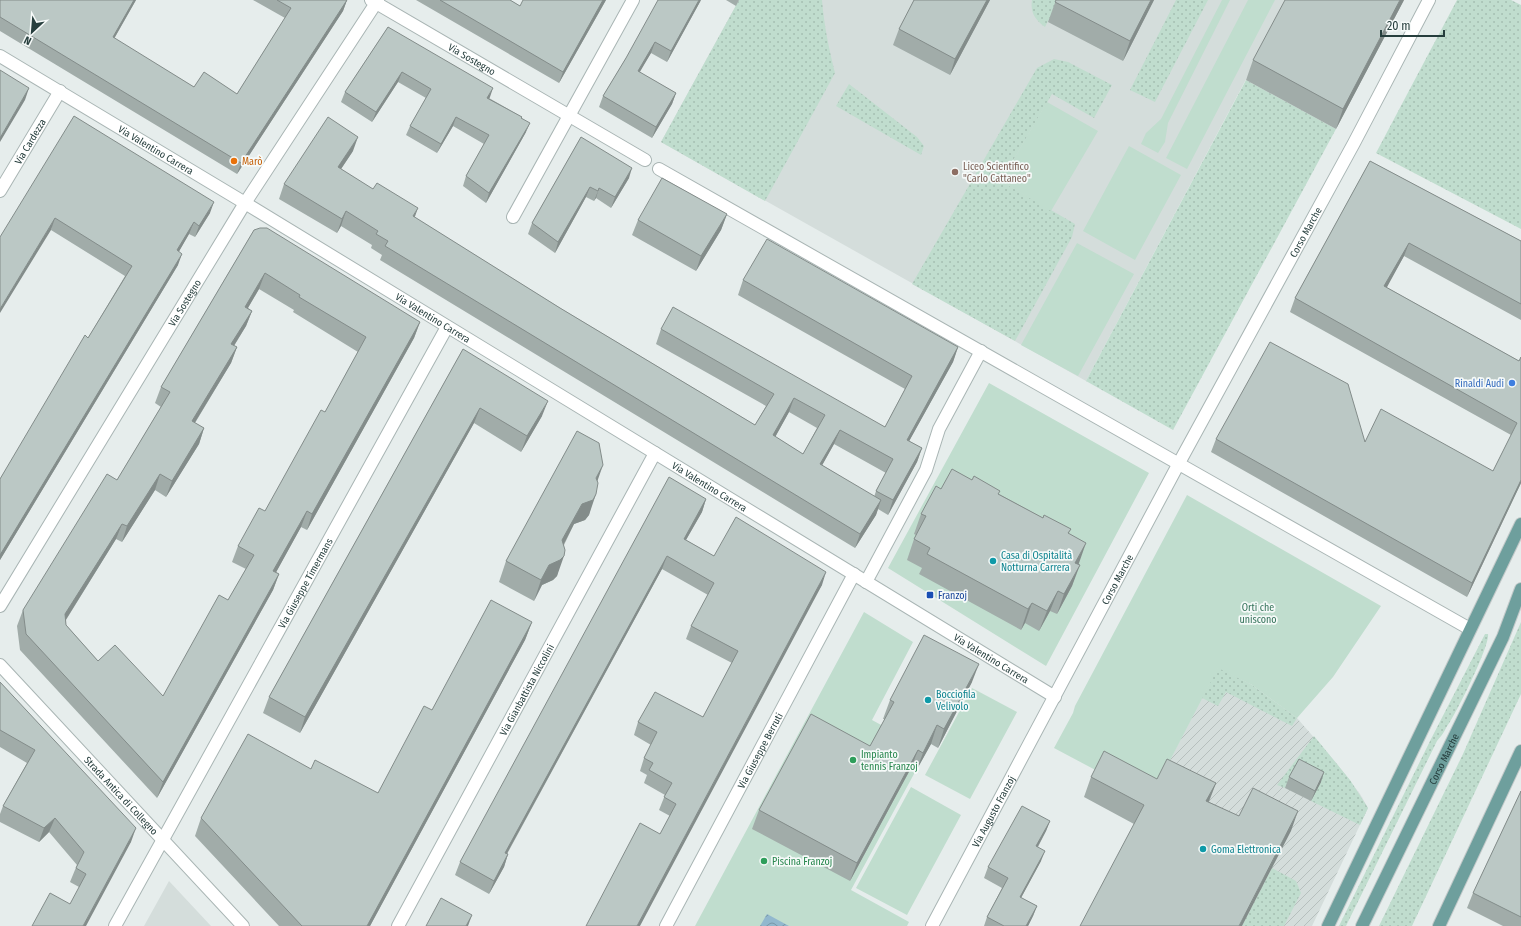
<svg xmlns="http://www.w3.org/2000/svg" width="1521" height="926" font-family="'Fira Sans Condensed',sans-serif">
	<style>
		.built { fill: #d4dddb }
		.industrial { fill: url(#industrial-furrows) }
		.grass { fill: url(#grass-dots) }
		.garden { fill: #c0ddce }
		.water { fill: url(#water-waves) }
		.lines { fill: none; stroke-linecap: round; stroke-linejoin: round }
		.minor-casing { stroke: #a9b5b4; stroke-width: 14 }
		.major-casing { stroke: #c2c9c9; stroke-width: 14 }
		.minor { stroke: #fff; stroke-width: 12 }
		.major { stroke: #6e9f9d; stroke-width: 12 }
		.wall { fill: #a1aca9; fill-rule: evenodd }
		.shaded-wall { fill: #838c8a }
		.building { fill: #bbc8c5; stroke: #838c8a; fill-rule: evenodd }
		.food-dot { fill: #e8710a; stroke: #f6faf9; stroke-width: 1.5 }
		.education-dot { fill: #8d6e63; stroke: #f6faf9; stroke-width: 1.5 }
		.shop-dot { fill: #3f7fe0; stroke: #f6faf9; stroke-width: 1.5 }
		.culture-dot { fill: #0f9aa8; stroke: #f6faf9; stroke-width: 1.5 }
		.transit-dot { fill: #1a4fb4; stroke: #f6faf9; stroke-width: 1.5 }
		.leisure-dot { fill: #2e9e5b; stroke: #f6faf9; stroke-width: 1.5 }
		.labels { text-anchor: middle; stroke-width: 3.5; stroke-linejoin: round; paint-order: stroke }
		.street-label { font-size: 10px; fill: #263e3d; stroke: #f6faf9 }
		.food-label { font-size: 10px; fill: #c56008; stroke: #f6faf9; text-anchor: start }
		.education-label { font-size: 10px; fill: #785e54; stroke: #f6faf9; text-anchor: start }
		.shop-label { font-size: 10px; fill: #366cbe; stroke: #f6faf9; text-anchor: end }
		.culture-label { font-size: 10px; fill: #0d838f; stroke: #f6faf9; text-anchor: start }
		.transit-label { font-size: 10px; fill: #164399; stroke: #f6faf9; text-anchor: start }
		.park-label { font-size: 10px; fill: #337259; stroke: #f6faf9 }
		.leisure-label { font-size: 10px; fill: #27864d; stroke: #f6faf9; text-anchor: start }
	</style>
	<defs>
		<pattern id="industrial-furrows" width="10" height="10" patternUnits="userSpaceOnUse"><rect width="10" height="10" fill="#d4dddb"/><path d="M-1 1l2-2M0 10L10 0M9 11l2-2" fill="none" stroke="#b6bfbd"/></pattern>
		<pattern id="grass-dots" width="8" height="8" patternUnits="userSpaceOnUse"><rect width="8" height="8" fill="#c0ddce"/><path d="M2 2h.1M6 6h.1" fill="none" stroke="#a5bfb2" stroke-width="1.8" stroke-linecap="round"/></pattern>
		<pattern id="water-waves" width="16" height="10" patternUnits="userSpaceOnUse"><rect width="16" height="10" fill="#92b8ce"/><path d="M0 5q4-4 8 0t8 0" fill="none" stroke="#7797a8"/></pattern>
	</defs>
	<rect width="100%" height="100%" fill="#e6edec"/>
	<!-- built -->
	<path class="built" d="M739,0H1288L1086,381L661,142Z
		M169,881L211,926H144Z"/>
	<!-- industrial -->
	<path class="industrial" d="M1218,667L1252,685L1297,718L1337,764L1360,794L1368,808L1312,926H1084Z"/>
	<!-- grass -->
	<path class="grass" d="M739,0H822C824,25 829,49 835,73L765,201L661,142Z
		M1032,0H1059L1045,27C1035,20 1030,12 1032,0Z
		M1176,0H1208L1155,102L1130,90Z
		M1457,0H1511L1521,5V229L1376,153Z
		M1054,59L1068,62L1112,85L1094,118L1052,94L1001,181L1075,224L1072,237L1015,341L912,284L1037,68Z
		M1246,80L1336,129L1173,430L1086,381Z
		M849,84L917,137L924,146L921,155L836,106Z
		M1521,622V694L1412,926H1379L1463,754Z
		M1485,634H1488C1490,646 1455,716 1446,728C1444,733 1440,737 1437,741L1346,926H1339L1431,739Z
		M1218,667L1252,685L1297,718L1292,726L1226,692L1218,706L1202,698Z
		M1314,736L1350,780L1368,808L1360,825L1311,801L1320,782L1295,770L1285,788L1277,785Z
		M1272,868L1296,881L1301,893L1284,926H1242Z"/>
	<!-- garden -->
	<path class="garden" d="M1222,0H1230L1168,123L1165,142L1158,153L1141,144L1146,133L1161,119Z
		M1248,0H1275L1187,169L1166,158Z
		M1047,102L1098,131L1051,211L1001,181Z
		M1129,146L1181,175L1135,260L1083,231Z
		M1077,243L1134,274L1078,376L1021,345Z
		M989,383L1149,473L1046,666L888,568Z
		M1187,495L1381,606L1333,677L1297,718L1252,685L1218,668L1150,799L1054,748L1073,713L1075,706Z
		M864,612L913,642L872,720L927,750L851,890L909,922L907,926H695Z
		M972,688L1017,712L970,799L925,775Z
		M911,787L961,815L907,915L856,888Z"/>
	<!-- water -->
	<path class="water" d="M767,914L789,926H760Z"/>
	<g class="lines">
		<!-- minor casing -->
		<g class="minor-casing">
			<g id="minor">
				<path id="s1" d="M371,0L645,160"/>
				<path id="s2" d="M0,56L245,203L1055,697"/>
				<path d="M659,169L1470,629"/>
				<path id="s3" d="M0,191L60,91"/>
				<path d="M513,217L633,0"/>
				<path d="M866,582L926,470L939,429L981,351"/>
				<path id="s4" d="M0,606L245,203L378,0"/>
				<path id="s5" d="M0,665L243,926"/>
				<path id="s6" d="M115,926L447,327"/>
				<path id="s7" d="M398,926L655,453"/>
				<path id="s8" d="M666,926L854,574"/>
				<path id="s9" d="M932,926L1179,463L1354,143L1429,0"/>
			</g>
		</g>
		<!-- major casing -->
		<g class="major-casing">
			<g id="major">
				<path d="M1328,926L1521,524"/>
				<path id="s10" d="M1362,926L1503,637L1521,589"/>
				<path d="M1439,926L1521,751"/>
			</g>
		</g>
		<!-- minor -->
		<use href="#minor" class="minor"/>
		<!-- major -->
		<use href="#major" class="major"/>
	</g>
	<!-- wall -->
	<path class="wall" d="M0,0H136L114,39L194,87L237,94L285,18L253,0H347L343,11L237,174L0,31Z
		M416,0H510L520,6L606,0L559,83Z
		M701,0L667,62L651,53L639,72L676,93L672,104L652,138L599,107L603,96L626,58Z
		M726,0H739L736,6Z
		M914,0H990L950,75L893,45L899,29Z
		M1056,0H1154L1123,61L1048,22Z
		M1404,0L1336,129L1246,80L1253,60Z
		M388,27L490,97L489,98L522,117V118L526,132L486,203L463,186L466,176L484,144L453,126L437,153L406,135L410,126L426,98L398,82L372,122L341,102L345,92Z
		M74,116L210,213L195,237L189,234L179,251L178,265L0,560V479L88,338L125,276L51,230Z
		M581,137L629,178L611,208L596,198L594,201L586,197L555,253L528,234L532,223Z
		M353,151L341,169L414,217L560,308L755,425L766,406L656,344L661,329L885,427L905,389L738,295L743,280L958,347L953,362L909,441L922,448L917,462L888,515L878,509L876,515L855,548L380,260L382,255L371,248L372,245L341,226L337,233L279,199L284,184ZM789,412L817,428L803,454L775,437ZM834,444L886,473L876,491L874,497L822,465Z
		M1370,161L1521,241V320L1404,256L1386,287L1519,361L1521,357V483L1467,597L1211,452L1216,439L1365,442L1493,471L1511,435L1290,312L1295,298Z
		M727,214L721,230L696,271L632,235L638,220Z
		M254,230L420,322L414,338L307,530L301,527L276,572L279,574L273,590L157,798L20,650L17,626L23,610L117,480L161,407L155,403L161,387ZM259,289L294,310L293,312L358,352L325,412L265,511L238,546L232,562L246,569L228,600L163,696L98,661L66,625V620L116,539L122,542L155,490L166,497L199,444L204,428L195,423L231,363L237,347L234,346L246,326L252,311L248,308Z
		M463,349L542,416L521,452L474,423L300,733L263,713L269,697Z
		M597,481L589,515L585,520L574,524L564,545L557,576L553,580L542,585L534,601L499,582L506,561Z
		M941,489L999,494L1043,518L1071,529L1069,533L1079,563L1072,586L1057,614L1050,611L1039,631L1025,623L1021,630L919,574L922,568L907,560L914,539L916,535L914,534L921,514Z
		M706,499L702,512L686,540L714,556L822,585L660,834L670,816L659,810L665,795L644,783L647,775L640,771L644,758L651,745L634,735L638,722L703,717L732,663L686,639L691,626L708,595L662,569L507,854H508L504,867L489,894L455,875L460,862Z
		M532,622L525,640L370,926H279L195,836L201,818L311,769L378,793L432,710Z
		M0,682L131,842L79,887L70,882L77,865L49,832L39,842L0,822V814L3,806L27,763L0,747Z
		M972,682L938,748L931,744L916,771L911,768L850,881L752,829L759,810L870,746L885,719H883L890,700Z
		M1091,777L1157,779L1216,783L1209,802L1239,816L1291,831L1134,824L1084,797Z
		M1289,777L1321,782L1311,801L1285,788Z
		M1521,791V926H1503L1467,908L1473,893Z
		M1050,821L1046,831L1038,847L1041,861L1021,898L1037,906L1033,916L1028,926H984L987,917L1002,888L984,878L988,867Z"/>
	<!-- shaded-wall -->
	<path class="shaded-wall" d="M134,0H136L108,49L113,37Z
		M347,0L343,11L237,174L241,163Z
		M603,0H606L559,83L563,72Z
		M699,0H701L667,62L671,51Z
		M987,0H990L950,75L955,59Z
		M1151,0H1154L1123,61L1130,41Z
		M1400,0H1404L1336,129L1343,109Z
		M655,42L651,53L634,82L638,71Z
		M402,72L398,82L372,122L376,112Z
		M29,88L25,100L0,142V138Z
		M493,88L490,97L484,107L487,98Z
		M676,93L672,104L652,138L656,127Z
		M456,117L453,126L437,153L441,144Z
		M530,123L526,132L486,203L489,193Z
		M358,137L353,151L333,181L338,167Z
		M632,168L629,178L611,208L615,197Z
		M590,187L586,197L555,253L558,242Z
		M599,188L596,198L594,201L598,191Z
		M214,202L210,213L195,237L199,226Z
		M418,208L413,222V216Z
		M346,211L341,226L337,233L342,219Z
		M727,214L721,230L696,271L701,256Z
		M55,218L51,230L0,313V309Z
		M194,222L189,234L173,262L177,250Z
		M1409,243L1404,256L1380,300L1384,286Z
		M182,254L178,265L0,560V555Z
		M265,273L259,289L239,323L245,307Z
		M252,311L246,326L225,360L231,344Z
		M420,322L414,338L307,530L312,514Z
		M237,347L231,363L186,437L192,421Z
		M958,347L953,362L902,454L907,440Z
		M794,398L789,412L768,450L773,435Z
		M548,401L542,416L521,452L527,436Z
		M480,408L474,423L300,733L305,717Z
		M204,428L199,444L166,497L172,481Z
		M840,430L834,444L815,478L820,464Z
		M922,448L917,462L888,515L893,500Z
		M603,465L596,485V478Z
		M160,474L155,490L122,542L127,526Z
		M1521,480V483L1467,597L1472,583Z
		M596,494L589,515L585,520L574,524L555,561L562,540L582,504Z
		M706,499L702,512L679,552L684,539Z
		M881,500L876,515L855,548L860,534Z
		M307,511L301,527L268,587L273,571Z
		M122,524L116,539L60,629L65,614Z
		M1086,543L1079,563L1068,583L1075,563Z
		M564,556L557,576L553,580L542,585L534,601L541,580L549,565Z
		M667,556L662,569L500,866L505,853Z
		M1080,565L1072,586L1057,614L1064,594Z
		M826,572L822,585L640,926H637Z
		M279,574L273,590L157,798L163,782Z
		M1058,591L1050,611L1039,631L1047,611Z
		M1032,603L1025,623L1021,630L1028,609Z
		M532,622L525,640L370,926H367Z
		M979,664L972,682L938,748L944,729Z
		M937,725L931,744L916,771L923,753Z
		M918,750L911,768L850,881L857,863Z
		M1324,772L1321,782L1311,801L1315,791Z
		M1216,783L1208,803L1206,801Z
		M1298,811L1291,831L1242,926H1239Z
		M55,818L49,832L39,842L44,828Z
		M1050,821L1046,831L1032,857L1036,846Z
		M136,828L131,842L86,926H83Z
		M1045,851L1041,861L1016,907L1020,897Z
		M508,854L504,867L489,894L494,881Z
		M1037,906L1033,916L1028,926H1026Z
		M472,915L468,926H466Z"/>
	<!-- building -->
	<path class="building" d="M0,0H134L113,37L194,87L204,72L237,94L291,8L277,0H347L241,163L0,17Z
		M440,0H510L520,6L523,0H603L563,72Z
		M658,0H699L671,51L655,42L638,71L676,93L656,127L603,96L626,58Z
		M914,0H987L955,59L899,29Z
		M1056,0H1151L1130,41L1055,2Z
		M1285,0H1400L1343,109L1253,60Z
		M388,27L493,88L487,98L522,117L521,118L530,123L489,193L466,176L489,135L456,117L441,144L410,126L431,89L402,72L376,112L345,92Z
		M0,70L29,88L0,138Z
		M74,116L214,202L199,226L194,222L177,250L182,254L0,555V479L85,335L88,338L132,266L55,218L0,309V237Z
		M328,117L358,137L338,167L373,189L377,183L418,208L413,216L560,308L755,425L774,394L661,329L673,307L885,427L912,376L743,280L767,239L958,347L907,440L922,448L893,500L876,491L893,459L840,430L820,464L881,500L860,534L385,246L388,241L376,234L378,231L346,211L342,219L284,184ZM794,398L825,415L803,454L773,435Z
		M581,137L632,168L615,197L599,188L598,191L590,187L558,242L532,223Z
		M1370,161L1521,241V304L1409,243L1384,286L1519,361L1521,357V480L1472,583L1216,439L1270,342L1348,384L1365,442L1381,409L1493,471L1517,423L1295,298Z
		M662,178L727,214L701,256L638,220Z
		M260,228H267L420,322L312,514L307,511L273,571L279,574L163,782L26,634L23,610L107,474L117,480L170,392L161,387L254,230ZM265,273L300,295L299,297L366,337L325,412L321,410L265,511L259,508L238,546L254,555L228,600L219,595L163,696L115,645L98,661L66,625L65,614L122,524L127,526L160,474L172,481L204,428L192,421L237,347L231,344L252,311L245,307Z
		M463,349L548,401L527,436L480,408L305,717L269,697Z
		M577,431L599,443L603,465L596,478L598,483L596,494L593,500L582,504L562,540L565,550L564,556L560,560L549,565L541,580L506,561Z
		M952,469L972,480L974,476L1000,491L998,494L1043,518L1044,515L1071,529L1068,533L1086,543L1075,563L1080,565L1064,594L1058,591L1047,611L1032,603L1028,609L927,554L930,548L914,539L926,516L921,514L936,486L941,489Z
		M669,477L706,499L684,539L714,556L736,517L826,572L637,926H586L640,823L660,834L676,804L664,797L672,783L649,770L653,763L644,758L657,732L638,722L655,692L703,717L738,651L691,626L714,583L667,556L505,853L508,854L494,881L460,862Z
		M491,600L532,622L367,926H302L201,818L248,734L311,769L315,760L378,793L424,706L432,710Z
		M924,635L979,664L944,729L937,725L923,753L918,750L857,863L759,810L811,714L870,746L894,702L890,700Z
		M0,682L136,828L83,926H32L50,893L70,904L86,874L76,868L84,852L55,818L44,828L3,806L35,750L0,730Z
		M1104,751L1157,779L1167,759L1216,783L1206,801L1239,816L1253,788L1298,811L1239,926H1080L1144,805L1091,777Z
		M1299,759L1324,772L1315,791L1289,777Z
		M1521,791V917L1473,893Z
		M1022,806L1050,821L1036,846L1045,851L1020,897L1037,906L1026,926H1004L987,917L1008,878L988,867Z
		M441,898L472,915L466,926H426Z"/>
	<!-- markers -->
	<circle class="food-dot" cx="234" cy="161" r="4"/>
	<circle class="education-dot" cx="955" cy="172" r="4"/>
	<circle class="shop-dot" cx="1512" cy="383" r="4"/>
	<g class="culture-dot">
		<circle cx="993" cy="561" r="4"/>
		<circle cx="928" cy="700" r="4"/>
		<circle cx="1203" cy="849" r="4"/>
	</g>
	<rect class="transit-dot" x="926" y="591" width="8" height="8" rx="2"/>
	<g class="leisure-dot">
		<circle cx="853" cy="760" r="4"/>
		<circle cx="764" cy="861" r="4"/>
	</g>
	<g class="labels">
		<!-- street labels -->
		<g class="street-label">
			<text dy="4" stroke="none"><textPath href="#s1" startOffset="117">Via Sostegno</textPath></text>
			<text dy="4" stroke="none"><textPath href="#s3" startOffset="58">Via Cardezza</textPath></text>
			<text dy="4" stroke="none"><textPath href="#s2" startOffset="182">Via Valentino Carrera</textPath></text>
			<text dy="4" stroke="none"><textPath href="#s9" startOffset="788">Corso Marche</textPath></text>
			<text dy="4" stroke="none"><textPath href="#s4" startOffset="355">Via Sostegno</textPath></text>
			<text dy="4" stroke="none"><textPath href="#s2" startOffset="506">Via Valentino Carrera</textPath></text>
			<text dy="4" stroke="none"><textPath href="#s2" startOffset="830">Via Valentino Carrera</textPath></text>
			<text dy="4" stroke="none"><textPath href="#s9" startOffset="393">Corso Marche</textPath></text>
			<text dy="4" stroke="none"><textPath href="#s6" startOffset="392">Via Giuseppe Timermans</textPath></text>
			<text dy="4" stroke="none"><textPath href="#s2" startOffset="1160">Via Valentino Carrera</textPath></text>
			<text dy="4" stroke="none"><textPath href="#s7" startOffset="269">Via Gianbattista Niccolini</textPath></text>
			<text dy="4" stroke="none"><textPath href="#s8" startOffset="199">Via Giuseppe Berruti</textPath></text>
			<text dy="4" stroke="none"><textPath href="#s10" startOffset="186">Corso Marche</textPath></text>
			<text dy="4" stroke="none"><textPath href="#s5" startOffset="178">Strada Antica di Collegno</textPath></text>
			<text dy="4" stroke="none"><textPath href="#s9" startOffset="130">Via Augusto Franzoj</textPath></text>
		</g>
		<!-- food labels -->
		<g class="food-label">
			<text x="242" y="165">Marò</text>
		</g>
		<!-- education labels -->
		<g class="education-label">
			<text x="963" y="170">Liceo Scientifico<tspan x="963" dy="12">"Carlo Cattaneo"</tspan></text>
		</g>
		<!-- shop labels -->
		<g class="shop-label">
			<text x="1504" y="387">Rinaldi Audi</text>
		</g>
		<!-- culture labels -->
		<g class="culture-label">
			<text x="1001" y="559">Casa di Ospitalità<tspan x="1001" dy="12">Notturna Carrera</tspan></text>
			<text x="936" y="698">Bocciofila<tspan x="936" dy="12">Velivolo</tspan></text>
			<text x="1211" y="853">Goma Elettronica</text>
		</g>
		<!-- transit labels -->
		<g class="transit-label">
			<text x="938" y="599">Franzoj</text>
		</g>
		<!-- park labels -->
		<g class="park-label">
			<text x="1258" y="611">Orti che<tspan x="1258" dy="12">uniscono</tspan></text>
		</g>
		<!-- leisure labels -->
		<g class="leisure-label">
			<text x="861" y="758">Impianto<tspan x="861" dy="12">tennis Franzoj</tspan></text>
			<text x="772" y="865">Piscina Franzoj</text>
		</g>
	</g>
	<!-- north arrow -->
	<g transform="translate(32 32) rotate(206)" stroke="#f6faf9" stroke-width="3" paint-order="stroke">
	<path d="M0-3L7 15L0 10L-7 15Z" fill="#263e3d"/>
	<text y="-6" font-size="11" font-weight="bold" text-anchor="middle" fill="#263e3d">N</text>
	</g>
	<!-- scale -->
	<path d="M1381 30v6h63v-6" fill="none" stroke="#263e3d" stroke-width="2"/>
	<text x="1387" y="30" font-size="12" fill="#263e3d" stroke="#f6faf9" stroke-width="3" paint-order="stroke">20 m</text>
</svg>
